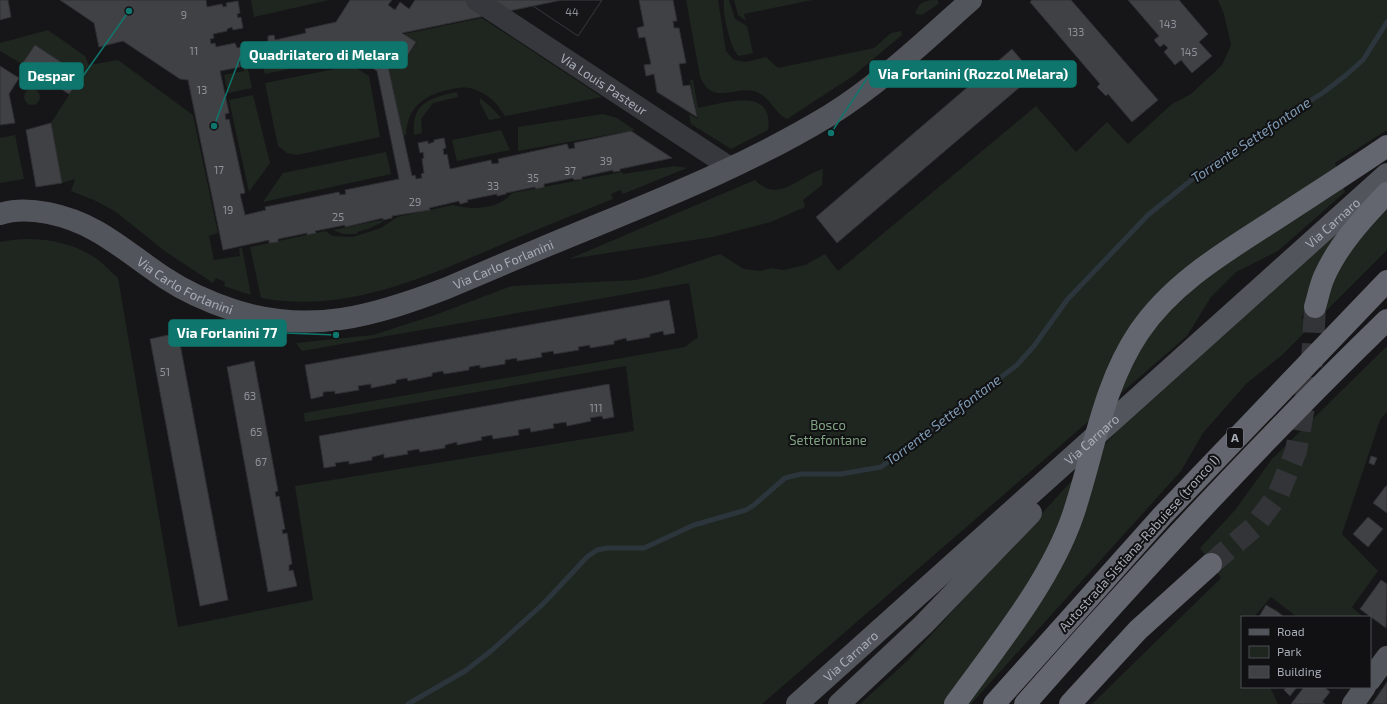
<svg xmlns="http://www.w3.org/2000/svg" width="1387" height="704" font-family="'Exo 2',sans-serif">
	<style>
		.green { fill: #1e261f }
		.lines { fill: none; stroke-linecap: round; stroke-linejoin: round }
		.stream { stroke: #2c353c; stroke-width: 5 }
		.building { fill: #404145; stroke: #303034; fill-rule: evenodd }
		.highway-tunnel { stroke: #333438; stroke-width: 22; stroke-dasharray: 22 11; stroke-linecap: butt }
		.minor { stroke: #37383d; stroke-width: 21 }
		.major { stroke: #53555c; stroke-width: 22 }
		.highway { stroke: #63666e; stroke-width: 22 }
		.labels { text-anchor: middle; stroke-width: 4; stroke-linejoin: round; paint-order: stroke }
		.number-label { font-size: 11px; fill: #8e929b }
		.shield { fill: #111113; stroke: #7b7e86; stroke-width: 1 }
		.shield-label { font-size: 12px; font-weight: bold; fill: #a8adb8 }
		.street-label { font-size: 13px; fill: #a8adb8; stroke: #111113 }
		.park-label { font-size: 13px; fill: #7fa381; stroke: #111113 }
		.water-label { font-size: 14px; font-style: italic; fill: #7f9bb3; stroke: #111113 }
		.leader { fill: none; stroke: #0f766e; stroke-width: 1.5 }
		.callout-dot { fill: #0f766e; stroke: #111113; stroke-width: 1.5 }
		.callout { fill: #0f766e; stroke: #0f766e; stroke-width: 1.5 }
		.callout-label { font-size: 14px; text-anchor: middle; font-weight: bold; fill: #fff }
	</style>
	<rect width="100%" height="100%" fill="#161618"/>
	<!-- green -->
	<path class="green" d="M251,0H329L254,17Z
		M686,0H718L726,51L734,60L746,62L766,57L778,68L874,48L891,33L901,31L902,35L853,76L787,119C774,113 771,98 757,92C736,84 712,108 700,76Z
		M724,0H729L735,19L747,26L753,53L739,56C730,50 722,11 724,0Z
		M734,0H812L744,14L746,21L738,15Z
		M938,0V4L922,15L915,14C919,1 926,0 938,0Z
		M1218,0H1387V130L1335,163L1345,192L1278,251L1236,272L1211,297L1187,336L762,704H0V242C32,235 70,240 97,259C104,264 111,272 118,278L178,627L313,600L295,486L634,431L626,366L305,422L304,413L685,347L698,337L689,283L302,351L296,343L373,335L435,315L511,286L636,280L659,274L720,254L744,269L760,271L771,268L783,270L805,265L825,254L838,271L1036,106L1076,152L1107,122L1128,144L1172,104L1191,94L1222,65L1231,45L1224,14Z
		M482,18L602,97L505,116C498,105 491,96 478,91C469,86 458,87 448,90C424,95 407,108 406,135H403L387,59L401,67L417,42L404,34Z
		M48,30L85,56L89,65L118,60L193,115L218,233L209,236L214,260L240,256L239,248H242L251,295L224,286L225,282L216,278L213,283L166,252L116,212L96,201L71,191L75,179L62,183L51,123L81,76L35,45L22,64L0,51V43Z
		M334,54L369,76L380,137L297,155L287,153L278,146L265,83L335,69L333,60L265,74L263,68Z
		M247,64L252,88L228,93L224,75L244,71L243,65Z
		M690,80H693L698,108C721,104 775,85 768,130L731,149L691,124L689,114L698,119Z
		M24 97a8 8 0 1 1 16 0a8 8 0 1 1-16 0Z
		M457,92L458,97L433,103L421,119L422,133L414,135C411,103 430,98 457,92Z
		M253,95L270,163L249,192L229,100Z
		M480,98L491,107L501,118L489,120L480,103Z
		M603,114L617,118L635,130L518,151V127Z
		M501,130L510,150L457,161L452,140Z
		M15,135L24,179L0,183V138Z
		M386,152L391,174L263,202L283,173Z
		M675,166L687,168L623,194L620,190L611,194L613,199C571,216 530,232 489,250C416,281 342,313 261,298L250,247L325,231L333,236L353,237L381,228L397,217L453,205C472,210 499,210 512,193L622,172L623,174Z
		M823,169L822,185L803,200L805,207L771,222L713,237L569,259L755,180C780,205 799,175 823,169Z
		M1387,206V250L1282,355L1246,384L1203,433L1181,471L971,704H860L907,661L1119,429L1339,229C1323,258 1310,287 1301,320C1320,306 1328,284 1341,265C1354,243 1370,225 1387,206Z
		M382,220L383,222L368,229L357,232V234H343L333,230Z
		M1387,346V412L1380,420L1342,534L1378,571L1352,607L1363,617H1297L1271,597L1254,617H1242V687H1270L1278,704H1092L1221,578L1200,548L1235,510L1272,459Z"/>
	<g class="lines">
		<!-- stream -->
		<path class="stream" d="M408,704L465,671L491,651L543,604L587,557L597,550L607,548H644L694,525L746,510L754,505L785,478L801,474H841L881,467L1017,365L1034,346L1067,300L1148,215L1210,165L1324,92L1346,75L1363,60L1387,22"/>
	</g>
	<!-- building -->
	<path class="building" d="M0,0H8L11,17L0,20Z
		M60,0H206L207,7L222,4L223,7L227,6L226,3L238,1L240,13L237,14L238,18L241,17L243,28L233,30L232,27L227,29V31L213,34L214,38L210,39L211,44L215,43L216,47L235,43L237,48L268,41V36L274,35L275,40L306,33L305,29L336,22L350,0H392L388,5L395,10L400,2L409,9L415,0H602L578,36L533,6L402,33L416,42L401,66L386,57L412,176L415,175L416,179L422,178L421,174L424,173L422,159L424,158L423,152L420,153L418,143L428,141V144L434,142V140L444,138L446,148L443,149L444,155L447,154L450,169L491,160L492,164L499,163L498,159L567,144L569,149L575,148L574,143L631,131L672,158L620,169V171L613,172V170L582,177V179L574,180L573,178L544,184V187L536,189L535,187L506,193V194L497,196V194L467,200L468,202L460,204L459,201L429,208L430,210L392,216V218L383,220V218L345,227V225L315,231L316,233L307,235V233L278,239V242L269,243V240L223,250L188,80L180,79L123,41L99,47L94,23ZM310,47L311,53L340,47L377,71L399,179L345,190L346,194L340,195L339,192L265,207L266,210L245,215L240,194L245,193L229,119L226,120L225,114L229,113L220,71L240,67L239,62L271,55L272,61L279,59L278,54Z
		M562,0H602L578,36L533,6Z
		M639,0H673L677,21H673L674,28H679L686,63L679,64L683,86L690,85L697,117L657,92L654,74L646,76L644,65L651,64L645,37L639,38L637,28L644,26Z
		M1032,0H1071L1158,100L1132,122L1108,94L1106,96L1097,87L1100,84L1030,2Z
		M1128,0H1179L1208,34L1199,42L1212,56L1192,73L1181,60L1175,65L1164,52L1168,48L1164,44L1160,47L1154,40L1159,36Z
		M35,45L82,76L69,94L22,64Z
		M1012,49L1034,75L837,243L816,217Z
		M0,66L19,78L9,94L15,123L0,125Z
		M51,123L62,183L36,187L26,130Z
		M669,300L675,333L664,335L663,331L650,334V337L627,341L626,338L614,341V344L590,348V345L578,347L579,350L554,354L553,351L541,353L542,357L517,361V358L505,360V364L480,368V365L469,367V370L444,374L443,371L432,373V376L408,381L407,378L396,380V383L371,388V384L358,386L359,390L335,394V391L323,392V396L311,399L305,365Z
		M178,333L228,600L200,606L150,339Z
		M254,361L278,491L275,492L276,497L279,496L285,529L282,530L283,534L287,533L292,564L289,565V571L293,570L297,586L268,592L227,367Z
		M609,384L614,417L603,419L602,416L590,418L591,421L567,426L566,422L553,424L554,428L531,432L530,428L518,430L519,435L493,439L492,435L481,437L482,440L457,445V442L445,445V448L420,452L419,449L407,451L408,454L384,458V454L372,457V460L349,464V461L335,463L336,466L324,468L319,436Z
		M1371,456L1377,458L1374,465L1369,463Z
		M1386,486H1387V513L1373,503Z
		M1368,517L1383,529L1368,547L1353,534Z
		M1381,580L1387,584L1386,628L1360,609Z
		M1266,605L1278,612L1284,617H1259Z
		M1387,682V704H1372Z
		M1286,687H1297L1290,696L1284,690Z
		M1304,687H1324L1330,692L1322,702L1325,704H1291Z"/>
	<g class="lines">
		<!-- highway-tunnel -->
		<path class="highway-tunnel" d="M1211,564L1253,528L1278,495L1296,451L1312,362L1315,307"/>
		<!-- minor -->
		<path class="minor" id="s1" d="M476,0L731,168"/>
		<!-- major -->
		<g class="major">
			<path id="s2" d="M0,214C15,209 32,210 48,213C98,223 124,251 165,278C186,292 209,302 233,310C311,335 374,316 447,288C496,267 546,246 595,226C676,193 756,160 830,115C880,84 927,39 971,0"/>
			<path d="M1370,680L1387,657"/>
			<path id="s3" d="M797,704L1387,174"/>
			<path d="M839,704L923,625L1031,513"/>
			<path d="M1353,704L1365,687"/>
		</g>
		<!-- highway -->
		<path class="highway" d="M1315,307C1318,297 1320,286 1324,277C1338,245 1363,218 1387,193
			M955,704C996,647 1050,582 1073,515C1094,453 1102,387 1139,332C1172,283 1225,252 1273,221C1311,196 1349,172 1387,146
			M994,704L1163,515L1387,281
			M1025,704C1141,572 1261,442 1387,320
			M1070,704L1138,630L1211,564"/>
	</g>
	<g class="labels">
		<!-- number labels -->
		<g class="number-label">
			<text x="572" y="16">44</text>
			<text x="184" y="19">9</text>
			<text x="1168" y="28">143</text>
			<text x="1076" y="36">133</text>
			<text x="194" y="55">11</text>
			<text x="1189" y="56">145</text>
			<text x="202" y="94">13</text>
			<text x="606" y="165">39</text>
			<text x="219" y="174">17</text>
			<text x="570" y="175">37</text>
			<text x="533" y="182">35</text>
			<text x="493" y="190">33</text>
			<text x="415" y="206">29</text>
			<text x="228" y="214">19</text>
			<text x="338" y="221">25</text>
			<text x="165" y="376">51</text>
			<text x="250" y="400">63</text>
			<text x="596" y="412">111</text>
			<text x="256" y="436">65</text>
			<text x="261" y="466">67</text>
		</g>
		<!-- shield labels -->
		<rect class="shield" x="1227" y="428" width="16" height="20" rx="3"/>
		<g class="shield-label">
			<text x="1235" y="442">A</text>
		</g>
		<!-- street labels -->
		<g class="street-label">
			<text dy="5" stroke="none"><textPath href="#s1" startOffset="153">Via Louis Pasteur</textPath></text>
			<text dy="5" stroke="none"><textPath href="#s3" startOffset="720">Via Carnaro</textPath></text>
			<text dy="5" stroke="none"><textPath href="#s2" startOffset="540">Via Carlo Forlanini</textPath></text>
			<text dy="5" stroke="none"><textPath href="#s2" startOffset="205">Via Carlo Forlanini</textPath></text>
			<text dy="5" stroke="none"><textPath href="#s3" startOffset="396">Via Carnaro</textPath></text>
			<text transform="translate(1139 543) rotate(-48)" y="5">Autostrada Sistiana-Rabuiese (tronco I)</text>
			<text dy="5" stroke="none"><textPath href="#s3" startOffset="72">Via Carnaro</textPath></text>
		</g>
		<!-- park labels -->
		<g class="park-label">
			<text x="828" y="430">Bosco<tspan x="828" dy="15">Settefontane</tspan></text>
		</g>
		<!-- water labels -->
		<g class="water-label">
			<text transform="translate(1251 140) rotate(-34)" y="5">Torrente Settefontane</text>
			<text transform="translate(943 420) rotate(-37)" y="5">Torrente Settefontane</text>
		</g>
	</g>
	<!-- callouts -->
	<path class="leader" d="M214 126L241 55M831 133L870 74M129 11L83 76M336 335L286 333"/>
	<g class="callout-dot">
		<circle cx="214" cy="126" r="4"/>
		<circle cx="831" cy="133" r="4"/>
		<circle cx="129" cy="11" r="4"/>
		<circle cx="336" cy="335" r="4"/>
	</g>
	<g class="callout">
		<rect x="241" y="42" width="166" height="26" rx="4"/>
		<rect x="870" y="61" width="206" height="26" rx="4"/>
		<rect x="20" y="63" width="63" height="26" rx="4"/>
		<rect x="169" y="320" width="117" height="26" rx="4"/>
	</g>
	<g class="callout-label">
		<text x="324" y="60">Quadrilatero di Melara</text>
		<text x="973" y="79">Via Forlanini (Rozzol Melara)</text>
		<text x="51" y="81">Despar</text>
		<text x="227" y="338">Via Forlanini 77</text>
	</g>
	<!-- legend -->
	<rect x="1241" y="616" width="130" height="72" fill="#111113" stroke="#4d4f55"/>
	<rect x="1249" y="629" width="20" height="6" fill="#53555c" stroke="#4d4f55"/>
	<text x="1277" y="636" font-size="12" fill="#a8adb8">Road</text>
	<rect x="1249" y="646" width="20" height="12" fill="#1e261f" stroke="#4d4f55"/>
	<text x="1277" y="656" font-size="12" fill="#a8adb8">Park</text>
	<rect x="1249" y="666" width="20" height="12" fill="#404145" stroke="#4d4f55"/>
	<text x="1277" y="676" font-size="12" fill="#a8adb8">Building</text>
</svg>
